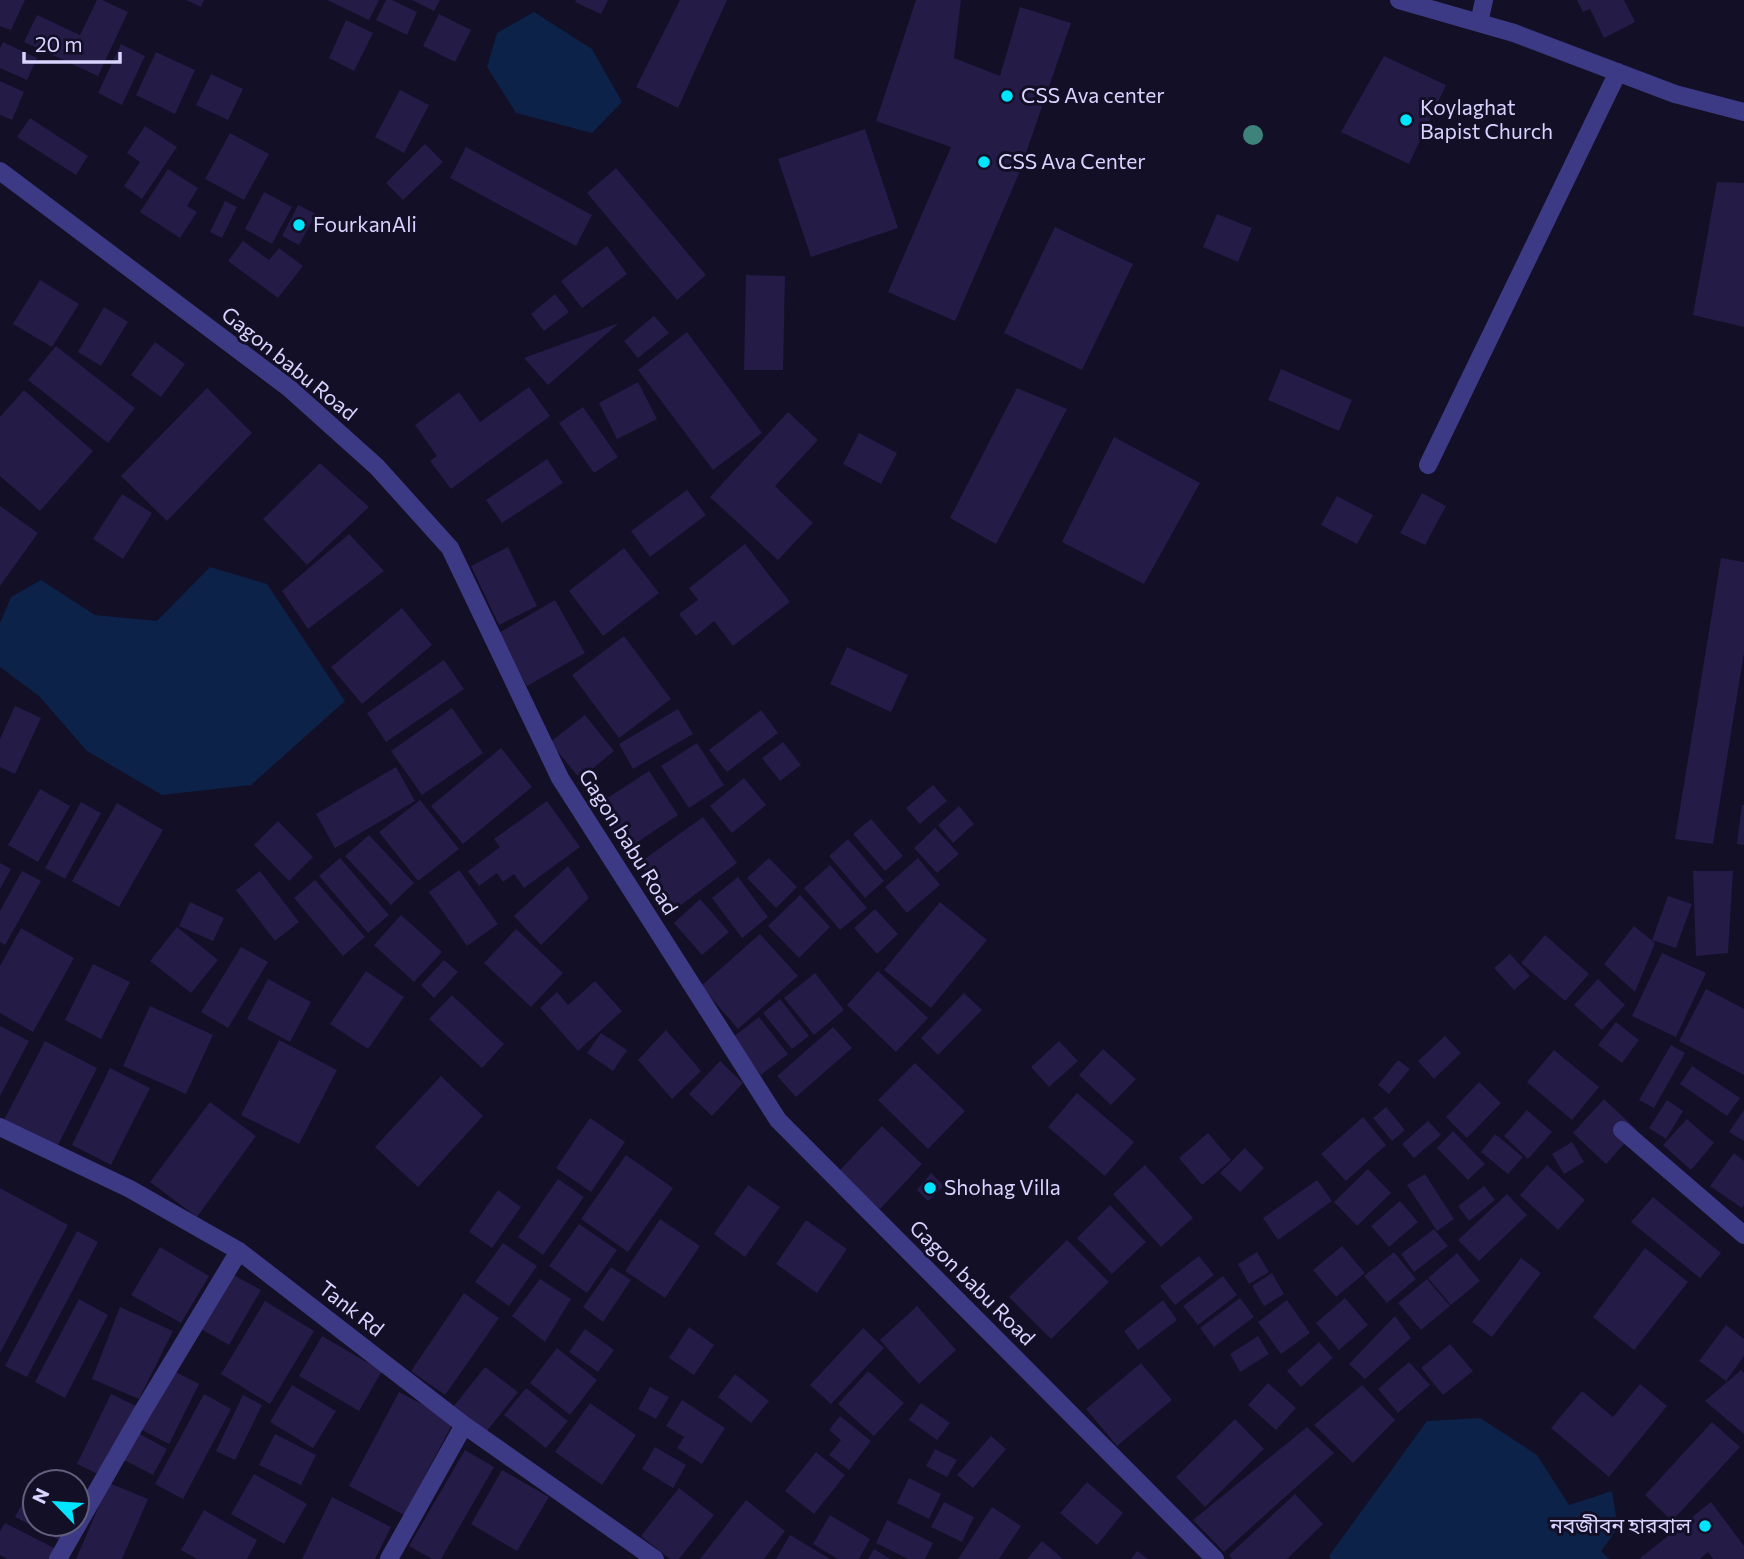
<svg xmlns="http://www.w3.org/2000/svg" width="1744" height="1559" font-family="Commissioner,'Noto Sans Bengali',sans-serif">
	<style>
		.water { fill: #0c2248 }
		.building { fill: #241b47 }
		.lines { fill: none; stroke-linecap: round; stroke-linejoin: round }
		.minor { stroke: #3d3a85; stroke-width: 18 }
		.tree { fill: #3d827b }
		.poi-dot { fill: #00e5ff; stroke: #130f26; stroke-width: 2.5 }
		.labels { text-anchor: middle; stroke-width: 6; stroke-linejoin: round; paint-order: stroke }
		.poi-label { font-size: 21px; fill: #d9d4ff; stroke: #130f26; text-anchor: start }
		.street-label { font-size: 21px; fill: #d9d4ff; stroke: #130f26 }
	</style>
	<rect width="100%" height="100%" fill="#130f26"/>
	<!-- water -->
	<path class="water" d="M534,12L592,49L622,102L592,133L516,113L487,67L497,33Z
		M210,567L267,584L345,701L251,785L162,795L87,751L39,696L0,667V623L11,597L41,580L95,615L157,621Z
		M1480,1418L1537,1455L1569,1505L1612,1491L1618,1528L1601,1551L1609,1559H1331L1329,1556L1427,1421Z"/>
	<!-- building -->
	<path class="building" d="M0,0H25L11,30L0,26Z
		M97,0H102L128,12L98,76L24,42L37,15L80,35Z
		M186,0H204L201,7Z
		M327,0H379L369,20Z
		M386,0H392L417,12L407,35L376,20Z
		M412,0H440L434,11Z
		M576,0H608L601,14L575,2Z
		M680,0H727L678,108L636,87Z
		M916,0H961L954,58L1000,76L1020,7L1071,23L1018,176L955,321L888,292L951,147L876,121Z
		M1577,0H1624L1635,22L1604,38L1590,9L1583,12Z
		M439,14L471,30L455,62L423,46Z
		M346,20L373,33L354,71L329,58Z
		M3,42L37,58L27,80L0,68V48Z
		M121,44L145,56L122,105L98,93Z
		M156,52L195,70L175,114L136,95Z
		M1384,56L1446,85L1409,164L1341,132Z
		M211,74L243,89L228,120L196,105Z
		M0,81L24,92L12,120L0,115Z
		M400,90L429,105L404,153L375,137Z
		M30,118L88,156L76,175L17,137Z
		M145,126L177,147L142,199L124,186L140,162L127,153Z
		M865,129L898,228L811,257L778,159Z
		M230,133L269,154L244,200L205,179Z
		M425,144L443,162L403,200L386,183Z
		M466,147L592,215L576,246L450,178Z
		M616,168L706,275L677,300L587,193Z
		M168,169L198,188L187,206L197,212L180,238L140,212Z
		M1717,182L1744,183V327L1693,315Z
		M264,192L292,207L272,244L245,229Z
		M225,201L237,207L222,238L210,232Z
		M298,205L316,214L299,245L282,236Z
		M1217,214L1252,228L1238,262L1203,247Z
		M1055,227L1133,264L1082,370L1004,333Z
		M243,241L269,260L279,248L303,266L278,298L228,261Z
		M607,246L627,274L582,308L561,281Z
		M746,275L785,276L783,370H744Z
		M40,280L79,304L52,347L13,324Z
		M555,294L569,312L544,331L531,314Z
		M104,307L128,322L101,366L78,352Z
		M654,316L669,333L638,358L624,341Z
		M619,323L548,385L524,358Z
		M687,332L762,433L713,470L638,370Z
		M155,342L185,364L161,397L131,375Z
		M56,346L135,408L108,443L28,380Z
		M1281,369L1352,400L1339,431L1268,400Z
		M638,382L657,419L617,439L599,403Z
		M529,387L550,416L451,489L430,461L437,456L415,425L459,392L480,422Z
		M207,388L252,433L167,521L121,476Z
		M1017,388L1067,409L996,544L950,518Z
		M24,390L93,451L40,511L0,476V417Z
		M583,407L618,457L594,473L559,423Z
		M788,412L818,440L775,486L813,523L778,560L710,497Z
		M859,433L897,453L881,484L843,464Z
		M1114,437L1200,483L1144,584L1062,542Z
		M547,459L563,483L502,523L486,500Z
		M320,463L369,507L307,565L263,519Z
		M687,490L706,515L650,557L631,531Z
		M1422,493L1446,506L1425,545L1400,533Z
		M122,494L152,513L123,559L93,539Z
		M1337,496L1373,515L1357,544L1321,525Z
		M0,506L38,533L0,586Z
		M349,534L384,571L308,629L282,591Z
		M745,544L790,602L733,646L714,621L696,636L679,614L698,600L689,588Z
		M508,547L537,606L499,625L471,566Z
		M624,548L659,593L603,636L569,591Z
		M1721,558L1744,562V653L1713,844L1675,839Z
		M555,600L585,653L527,686L497,634Z
		M402,608L432,645L362,704L331,667Z
		M624,636L671,699L619,738L572,675Z
		M847,647L908,675L891,712L830,684Z
		M444,660L464,689L386,742L367,713Z
		M15,706L41,718L15,774L0,767V739Z
		M452,708L483,753L422,795L391,751Z
		M678,709L693,734L633,769L619,744Z
		M761,710L778,733L727,772L709,750Z
		M585,715L614,751L580,779L550,742Z
		M783,742L801,765L780,781L762,758Z
		M697,743L724,785L689,808L661,766Z
		M501,748L532,787L463,844L431,806Z
		M396,767L415,801L335,848L316,814Z
		M649,771L678,815L624,851L595,806Z
		M744,778L766,805L732,833L710,806Z
		M933,785L947,801L920,824L906,808Z
		M40,789L70,806L38,862L8,845Z
		M420,800L459,849L418,881L379,832Z
		M547,801L580,847L524,888L514,874L503,882L497,873L479,886L468,871L500,847L494,839Z
		M81,802L101,813L65,879L45,868Z
		M117,803L163,830L119,907L72,881Z
		M1742,805H1744V845L1737,844Z
		M959,806L974,824L953,843L938,825Z
		M703,817L737,863L673,911L639,863Z
		M871,819L903,856L885,871L853,834Z
		M278,821L313,857L289,881L254,845Z
		M935,828L959,854L937,873L914,848Z
		M369,835L414,883L391,905L345,856Z
		M848,839L884,881L865,898L829,856Z
		M340,858L389,915L368,933L319,876Z
		M769,858L797,887L776,908L747,878Z
		M918,858L940,885L907,913L885,887Z
		M0,863L11,869L0,889Z
		M830,865L867,908L840,930L804,888Z
		M568,866L589,898L541,945L514,916Z
		M459,870L498,924L467,946L429,892Z
		M22,871L41,881L5,945L0,942V911Z
		M260,871L299,922L275,941L236,890Z
		M1693,871H1733L1728,953L1696,956Z
		M738,877L768,917L742,938L712,898Z
		M315,880L365,937L343,956L294,898Z
		M800,895L830,927L799,958L768,926Z
		M1668,896L1692,904L1676,948L1652,940Z
		M700,899L729,932L702,955L674,923Z
		M190,902L224,918L213,941L179,926Z
		M940,902L987,940L931,1008L884,970Z
		M875,909L898,934L877,954L854,928Z
		M401,915L442,952L414,982L374,945Z
		M1634,926L1655,943L1635,992L1604,964Z
		M177,927L218,960L191,993L150,961Z
		M21,928L74,958L33,1032L0,1013V966Z
		M516,929L563,973L531,1007L484,963Z
		M760,934L798,976L738,1029L701,986Z
		M1545,935L1589,974L1565,1001L1521,963Z
		M241,947L268,962L228,1028L201,1012Z
		M1662,953L1706,973L1676,1037L1632,1016Z
		M1510,954L1530,976L1514,990L1494,968Z
		M444,960L458,972L434,998L421,985Z
		M93,964L130,982L101,1039L65,1020Z
		M366,971L404,997L368,1049L330,1024Z
		M878,971L928,1018L896,1052L847,1005Z
		M815,973L844,1010L814,1035L784,998Z
		M268,979L311,1002L290,1042L247,1019Z
		M1598,979L1625,1005L1602,1030L1574,1005Z
		M595,981L622,1011L578,1051L540,1008L557,992L568,1005Z
		M1706,989L1744,1009V1075L1679,1041Z
		M964,993L982,1010L938,1055L921,1038Z
		M452,995L504,1044L482,1068L429,1019Z
		M780,999L809,1036L792,1049L763,1013Z
		M150,1006L213,1035L186,1094L123,1066Z
		M759,1017L788,1054L761,1075L732,1038Z
		M1616,1022L1639,1040L1622,1063L1598,1045Z
		M0,1026L29,1041L0,1096Z
		M833,1027L852,1048L796,1097L777,1076Z
		M666,1030L701,1071L672,1099L638,1060Z
		M601,1033L627,1050L613,1071L587,1053Z
		M1445,1036L1461,1053L1434,1079L1418,1061Z
		M279,1040L337,1070L299,1144L241,1115Z
		M45,1041L97,1068L57,1147L4,1120Z
		M1059,1041L1078,1061L1049,1087L1031,1067Z
		M1671,1045L1685,1053L1654,1108L1639,1100Z
		M1103,1049L1136,1079L1111,1105L1079,1075Z
		M1554,1050L1599,1087L1572,1120L1527,1082Z
		M1398,1060L1410,1069L1389,1094L1378,1085Z
		M720,1061L743,1083L712,1116L689,1094Z
		M915,1063L965,1111L928,1149L878,1100Z
		M1692,1066L1740,1098L1727,1116L1680,1084Z
		M110,1068L150,1088L111,1165L72,1145Z
		M441,1076L483,1116L418,1187L375,1147Z
		M1479,1082L1501,1103L1467,1138L1446,1117Z
		M1077,1093L1134,1142L1105,1176L1048,1127Z
		M1604,1099L1637,1130L1606,1164L1573,1133Z
		M1667,1100L1683,1111L1666,1139L1649,1128Z
		M210,1102L256,1136L197,1217L150,1182Z
		M1386,1107L1405,1130L1392,1141L1373,1118Z
		M1527,1110L1552,1132L1528,1159L1504,1136Z
		M1744,1110V1141L1729,1132Z
		M1363,1117L1386,1145L1346,1181L1321,1154Z
		M590,1118L625,1142L591,1192L556,1168Z
		M1687,1119L1714,1143L1691,1170L1663,1145Z
		M1428,1121L1441,1135L1414,1158L1402,1144Z
		M882,1126L922,1164L880,1209L839,1171Z
		M1453,1131L1485,1164L1468,1180L1437,1148Z
		M1208,1133L1231,1160L1202,1185L1179,1158Z
		M1495,1134L1523,1157L1508,1174L1481,1152Z
		M1572,1142L1584,1162L1564,1174L1552,1154Z
		M1245,1148L1264,1168L1240,1192L1220,1173Z
		M1734,1153L1744,1161V1205L1742,1208L1710,1186Z
		M626,1155L673,1188L628,1252L581,1219Z
		M1145,1165L1193,1218L1161,1247L1113,1194Z
		M1547,1165L1585,1200L1558,1230L1520,1195Z
		M1368,1169L1391,1193L1357,1226L1334,1202Z
		M931,1173L944,1186L928,1201L917,1190Z
		M1425,1174L1454,1219L1437,1231L1407,1185Z
		M558,1179L584,1197L543,1255L518,1237Z
		M1317,1180L1332,1201L1278,1240L1263,1218Z
		M748,1185L780,1207L745,1257L714,1234Z
		M1484,1186L1495,1200L1469,1221L1458,1206Z
		M0,1188L68,1225L0,1353Z
		M498,1190L521,1207L492,1248L469,1232Z
		M1507,1194L1527,1215L1479,1261L1458,1240Z
		M1653,1197L1721,1253L1700,1278L1631,1222Z
		M1400,1201L1418,1222L1389,1247L1371,1226Z
		M1110,1205L1146,1242L1112,1274L1077,1238Z
		M660,1219L700,1246L665,1298L625,1271Z
		M806,1220L847,1249L817,1293L776,1264Z
		M579,1224L617,1250L587,1293L549,1266Z
		M1434,1229L1448,1246L1414,1272L1401,1254Z
		M77,1231L98,1242L27,1377L5,1366Z
		M1067,1240L1109,1282L1051,1339L1009,1297Z
		M503,1243L537,1266L509,1306L475,1282Z
		M1342,1246L1365,1273L1336,1297L1313,1270Z
		M160,1247L209,1276L181,1323L131,1295Z
		M1645,1248L1688,1282L1634,1350L1593,1317Z
		M1257,1252L1269,1272L1249,1284L1238,1264Z
		M1394,1252L1416,1279L1387,1303L1364,1276Z
		M1457,1253L1480,1281L1451,1305L1428,1278Z
		M1199,1256L1214,1275L1175,1305L1160,1286Z
		M1521,1258L1541,1273L1492,1337L1472,1322Z
		M611,1267L631,1280L603,1322L583,1307Z
		M230,1273L261,1290L229,1345L199,1328Z
		M1272,1273L1284,1294L1264,1306L1252,1286Z
		M1223,1276L1237,1295L1198,1325L1183,1306Z
		M540,1279L571,1299L545,1342L512,1316Z
		M1427,1279L1450,1306L1421,1330L1398,1303Z
		M464,1293L499,1318L445,1395L411,1371Z
		M1240,1298L1254,1317L1214,1347L1200,1328Z
		M1345,1298L1368,1325L1339,1350L1316,1323Z
		M79,1299L108,1315L65,1398L35,1382Z
		M1163,1300L1177,1320L1138,1350L1124,1331Z
		M1287,1300L1310,1333L1281,1354L1258,1322Z
		M265,1301L314,1331L270,1404L221,1374Z
		M917,1306L956,1350L919,1384L880,1340Z
		M120,1307L173,1331L139,1399L92,1379Z
		M1395,1316L1411,1338L1365,1379L1349,1364Z
		M1726,1325L1744,1339V1356L1726,1381L1699,1361Z
		M689,1327L714,1345L694,1375L669,1358Z
		M863,1328L884,1348L831,1404L810,1385Z
		M585,1329L614,1350L598,1372L569,1352Z
		M322,1336L382,1371L359,1411L299,1376Z
		M1258,1336L1269,1354L1240,1372L1230,1354Z
		M1319,1342L1333,1358L1301,1387L1287,1371Z
		M1450,1344L1473,1371L1443,1395L1421,1368Z
		M557,1348L597,1380L570,1415L530,1383Z
		M1409,1362L1430,1385L1398,1413L1378,1389Z
		M1141,1363L1172,1400L1117,1446L1086,1409Z
		M485,1367L518,1392L486,1432L454,1406Z
		M170,1369L199,1384L169,1444L140,1429Z
		M1741,1370L1744,1373V1434L1705,1401Z
		M868,1371L904,1403L874,1436L838,1404Z
		M735,1374L769,1401L751,1423L718,1397Z
		M1268,1383L1296,1408L1276,1430L1248,1405Z
		M1640,1384L1667,1406L1609,1477L1551,1428L1582,1391L1613,1417Z
		M292,1385L336,1411L313,1448L270,1422Z
		M1362,1385L1395,1420L1353,1463L1314,1425Z
		M650,1387L669,1397L656,1419L638,1409Z
		M526,1388L568,1421L546,1448L504,1415Z
		M399,1392L454,1421L404,1515L349,1486Z
		M111,1394L136,1406L102,1476L77,1464Z
		M204,1394L231,1409L183,1499L155,1484Z
		M243,1395L262,1405L235,1460L216,1451Z
		M682,1400L725,1428L702,1464L677,1448L684,1437L666,1426Z
		M590,1403L636,1435L602,1485L555,1452Z
		M921,1403L950,1423L937,1440L909,1420Z
		M840,1416L871,1441L849,1470L829,1455L841,1440L829,1430Z
		M1235,1419L1264,1449L1205,1507L1176,1477Z
		M1712,1422L1740,1447L1672,1521L1645,1495Z
		M1307,1427L1334,1453L1224,1552L1193,1520Z
		M138,1433L167,1449L153,1475L124,1460Z
		M275,1434L316,1455L301,1485L259,1465Z
		M991,1436L1006,1449L973,1488L957,1475Z
		M655,1447L686,1465L673,1488L642,1469Z
		M935,1449L957,1460L947,1477L926,1466Z
		M465,1450L494,1467L441,1559H432L409,1546Z
		M816,1452L845,1475L814,1514L785,1491Z
		M502,1470L549,1497L517,1551L471,1524Z
		M39,1472L59,1482H35V1524H69L61,1541L15,1517Z
		M254,1474L307,1504L284,1544L231,1514Z
		M909,1478L941,1494L929,1519L897,1503Z
		M1087,1482L1123,1513L1097,1545L1060,1513Z
		M109,1483L148,1499L122,1559H76Z
		M679,1488L714,1515L679,1559H670L641,1536Z
		M77,1491L84,1495L77,1509Z
		M1295,1494L1323,1524L1287,1559H1232L1229,1555Z
		M332,1497L391,1527L375,1559H302Z
		M746,1500L785,1531L764,1559H700Z
		M944,1502L974,1517L962,1542L931,1527Z
		M1711,1502L1744,1546V1559H1713L1708,1552L1700,1559H1639Z
		M992,1507L1021,1526L999,1559H958Z
		M204,1510L257,1540L247,1559H197L181,1550Z
		M830,1515L870,1539L859,1559H838L813,1544Z
		M887,1520L933,1543L925,1559H908L876,1543Z
		M5,1523L58,1550L51,1559H7L0,1555V1531Z
		M790,1535L830,1559H776Z
		M1042,1541L1063,1559H1027Z
		M874,1549L890,1559H868Z
		M1137,1551L1148,1559H1131Z"/>
	<g class="lines">
		<!-- minor -->
		<path class="minor" d="M1399,0L1514,33L1675,94L1744,112
			M1479,23L1484,0
			M0,171L289,388L377,467L450,548L560,778L778,1120L1215,1559
			M1428,465L1618,72
			M0,1127L130,1189L239,1251L464,1425L655,1559
			M1622,1130L1744,1235
			M58,1559L141,1414L239,1251
			M389,1559L464,1425"/>
	</g>
	<!-- trees -->
	<circle class="tree" cx="1253" cy="135" r="10"/>
	<!-- markers -->
	<g class="poi-dot">
		<circle cx="1007" cy="96" r="7"/>
		<circle cx="1406" cy="120" r="7"/>
		<circle cx="984" cy="162" r="7"/>
		<circle cx="299" cy="225" r="7"/>
		<circle cx="930" cy="1188" r="7"/>
		<circle cx="1705" cy="1526" r="7"/>
	</g>
	<g class="labels">
		<!-- poi labels -->
		<g class="poi-label">
			<text x="1021" y="103">CSS Ava center</text>
			<text x="1420" y="115">Koylaghat<tspan x="1420" dy="24">Bapist Church</tspan></text>
			<text x="998" y="169">CSS Ava Center</text>
			<text x="313" y="232">FourkanAli</text>
			<text x="944" y="1195">Shohag Villa</text>
			<text x="1691" y="1533" text-anchor="end">নবজীবন হারবাল</text>
		</g>
		<!-- street labels -->
		<g class="street-label">
			<text transform="translate(289 364) rotate(39)" y="7">Gagon babu Road</text>
			<text transform="translate(628 842) rotate(58)" y="7">Gagon babu Road</text>
			<text transform="translate(972 1283) rotate(45)" y="7">Gagon babu Road</text>
			<text transform="translate(351 1309) rotate(38)" y="7">Tank Rd</text>
		</g>
	</g>
	<!-- north arrow -->
	<g transform="translate(56 1503) rotate(295)"><circle r="33" fill="#130f26" stroke="#625e7d" stroke-width="2"/>
	<path d="M0-5L12 26L0 18L-12 26Z" fill="#00e5ff"/>
	<text y="-10" font-size="19" font-weight="bold" text-anchor="middle" fill="#d9d4ff">N</text>
	</g>
	<!-- scale -->
	<path d="M24 52v10h96v-10" fill="none" stroke="#d9d4ff" stroke-width="3.5"/>
	<text x="35" y="52" font-size="21" fill="#d9d4ff" stroke="#130f26" stroke-width="5" paint-order="stroke">20 m</text>
</svg>
